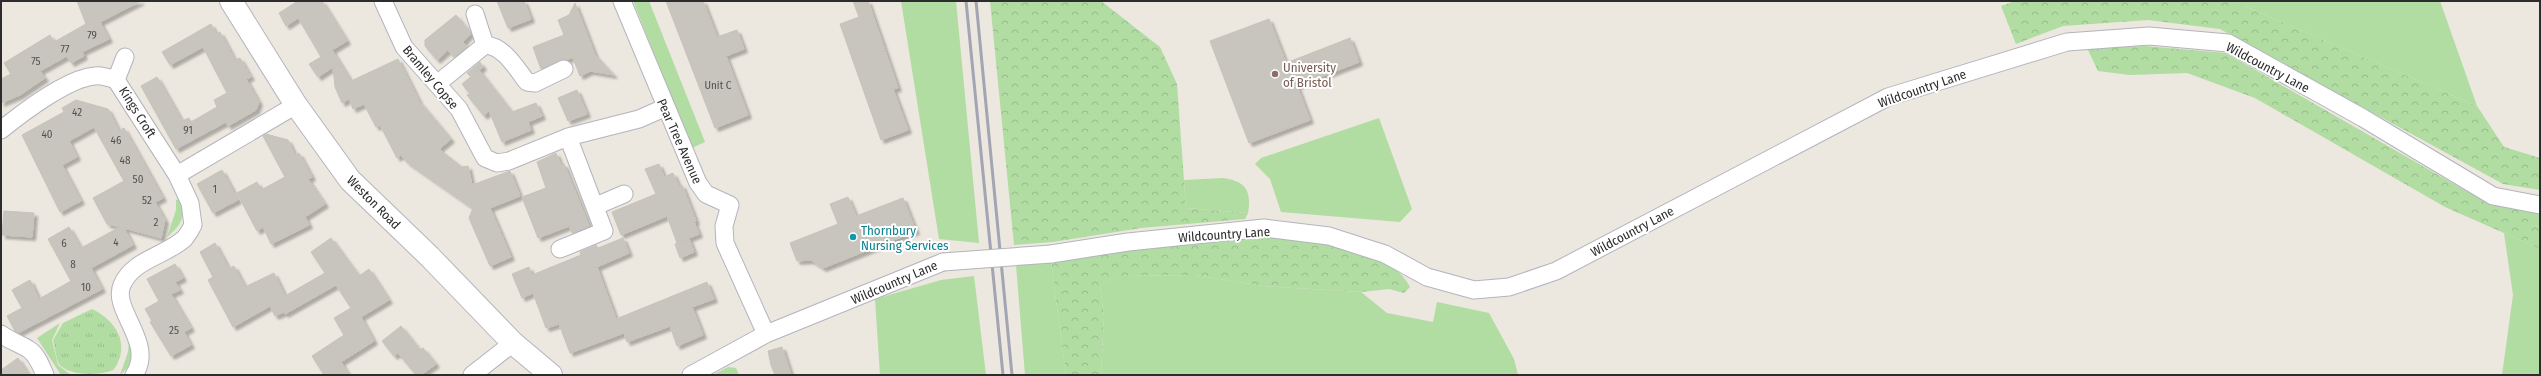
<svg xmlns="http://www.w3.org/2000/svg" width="2541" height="376" font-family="'Fira Sans Condensed',sans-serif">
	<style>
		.grass { fill: #b1dca2 }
		.forest { fill: url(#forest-crowns) }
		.park { fill: url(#park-tufts) }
		.building { fill: #c8c5be; stroke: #c7c3b9; filter: url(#shadow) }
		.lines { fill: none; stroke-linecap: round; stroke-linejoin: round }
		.street-casing { stroke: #b3b4be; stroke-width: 19 }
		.secondary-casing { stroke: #b3b4be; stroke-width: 24 }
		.street { stroke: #fff; stroke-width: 17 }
		.secondary { stroke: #fff; stroke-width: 22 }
		.rail { stroke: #a3a4b4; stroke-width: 3 }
		.street-bridge-casing { stroke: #b3b4be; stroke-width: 19; stroke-linecap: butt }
		.street-bridge { stroke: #fff; stroke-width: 17 }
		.education-dot { fill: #8d6e63; stroke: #fff; stroke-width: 1.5 }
		.culture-dot { fill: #0f9aa8; stroke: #fff; stroke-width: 1.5 }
		.labels { text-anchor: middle; stroke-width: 4; stroke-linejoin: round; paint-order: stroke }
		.number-label { font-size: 11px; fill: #535250 }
		.education-label { font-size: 13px; fill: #785e54; stroke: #fff; text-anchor: start }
		.street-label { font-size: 13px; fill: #2c2c2c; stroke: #fff }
		.culture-label { font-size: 13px; fill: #0d838f; stroke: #fff; text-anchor: start }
	</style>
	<defs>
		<pattern id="forest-crowns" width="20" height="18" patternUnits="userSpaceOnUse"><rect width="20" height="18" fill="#b1dca2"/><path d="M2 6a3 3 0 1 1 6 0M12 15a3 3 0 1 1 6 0" fill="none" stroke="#98bd8c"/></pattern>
		<pattern id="park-tufts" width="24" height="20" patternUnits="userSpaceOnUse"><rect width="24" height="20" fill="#b1dca2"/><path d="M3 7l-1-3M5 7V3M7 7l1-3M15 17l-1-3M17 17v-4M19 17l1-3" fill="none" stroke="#98bd8c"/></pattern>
		<filter id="shadow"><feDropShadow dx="3.5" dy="3.5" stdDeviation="1" flood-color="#0004"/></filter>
	</defs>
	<rect width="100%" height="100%" fill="#ece7df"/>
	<!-- grass -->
	<path class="grass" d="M633,1H649L705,142L692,148Z
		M901,1H956L979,243L939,239Z
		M2233,1H2440L2477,106Z
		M1379,118L1412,209L1400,222L1281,212L1270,179L1255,164L1261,158Z
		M1223,178C1245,181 1252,190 1248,213L1186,208L1184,180Z
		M179,199C187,216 181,226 167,237L176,210V200Z
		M2504,233L2540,249V375H2502L2513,295Z
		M1051,262L1066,375H1025L1016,265Z
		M1195,275L1263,286L1361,292L1387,313L1433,322L1437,302L1489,313L1514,359L1518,375H1101L1104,316L1100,286L1116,276Z
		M974,276L986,375H880L875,299L941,280Z
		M60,323L52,340L58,365L71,375H61L37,338Z
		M133,341L132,363L120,375L128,352L129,342Z
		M728,367L736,368L739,375H713Z"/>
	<!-- forest -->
	<path class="forest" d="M990,1H1101L1160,47L1177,84L1186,208L1248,213L1245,219L1141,228L1053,242L1014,245Z
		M2015,1H2233L2477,106L2504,147L2540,158V190L2503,184L2220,29L2148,20L2063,26L2016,44L2001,6Z
		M2145,46L2226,53L2487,203L2540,214V249L2445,207L2255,98L2187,73L2130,75L2098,71L2087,48Z
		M1264,235C1306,239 1388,244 1410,287L1404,293L1389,289L1361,292L1263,286L1195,275L1116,276L1100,286L1104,316L1101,375H1066L1051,262L1128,249Z"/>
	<!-- park -->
	<path class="park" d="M92,309C111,318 126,336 120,357C118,362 116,368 113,370C100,376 68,376 59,364C56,358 55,347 53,340L63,323Z"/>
	<!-- building -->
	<path class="building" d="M77,1H141L100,22L109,39L82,52L84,56L71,63L67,56L40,71L45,78L20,95L1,103V79L11,74L4,63L50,35L54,42L86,24Z
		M298,1H322L347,41L332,50L351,81L398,59L419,101L451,139L439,149L462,167L468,166L472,185L510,171L520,196L490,208L511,257L490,266L469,218L473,208L407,162L401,155L397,158L380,125L376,127L364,104L353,109L349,99L342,103L335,87L333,67L318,77L309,64L321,57L310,38L298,18L286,26L279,13Z
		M497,1H524L531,19L508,28Z
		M666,1H703L717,37L737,30L744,49L726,56L748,115L715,128Z
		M853,1H868L898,88L893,89L908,130L881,140L840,24L859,17Z
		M575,3L595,55L614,75L590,71L580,76L573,58L560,60L541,69L533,47L564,35L558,20L569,15Z
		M456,15L471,33L463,42L467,47L454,57L448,50L437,60L425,46V40Z
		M1269,19L1286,63L1350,38L1359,62L1297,86L1310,120L1249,143L1210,41Z
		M211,24L216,34L220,32L235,60L240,58L251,77L246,79L259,102L256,110L228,126L226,122L176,149L141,86L157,77L182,121L189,118L191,122L217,107L214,100L227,93L203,47L170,65L162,52Z
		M480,62L483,67L470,76L467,73Z
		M479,70L512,112L536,103L542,116L528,122L531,130L502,142L489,111L484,116L467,95L470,94L462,84Z
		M577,90L587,114L568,121L558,98Z
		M76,100L108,109L119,131L124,128L163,198L155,202L165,220L161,238L124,228L133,245L91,268L102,289L18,333L15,331L7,316L22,308L12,290L30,280L39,299L71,281L48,239L69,227L81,248L120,227L107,224L93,198L124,181L94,127L69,141L77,157L62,165L81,201L60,212L22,135L64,112L62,108Z
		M266,134L288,140L295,155L299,153L312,177L308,179L325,204L305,217L309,225L271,244L263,227L257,231L237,193L257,182L261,190L285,177L263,136Z
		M556,153L561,165L564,164L589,226L572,233L569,226L538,238L522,197L546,188L537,162Z
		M659,164L664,177L673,173L679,186L682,185L696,221L694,222L699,234L677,243L667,216L621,235L612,212L656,194L645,169Z
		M222,170L238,200L213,213L197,184Z
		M848,197L856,216L903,198L916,231L823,268L811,260L797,261L790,243L838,224L830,204Z
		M4,211L34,213L32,237L2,235Z
		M331,238L359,276L369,269L389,300L361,317L374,341L341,362L349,375H324L312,356L344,335L334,318L351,308L336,285L285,314L284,312L275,316L270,306L233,327L208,280L213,277L200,252L215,243L229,269L234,266L245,287L274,273L285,296L325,273L311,252Z
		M623,238L629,253L597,267L616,319L707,282L714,299L692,307L703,335L677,346L670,326L627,342L624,333L570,353L559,324L546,328L533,293L522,298L512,274L529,267L532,275L581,255L580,252L596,245L598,248Z
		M689,239L694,252L680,258L675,244Z
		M175,264L183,278L175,282L180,290L171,294L191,328L184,332L191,345L171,356L150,322L152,321L145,309L159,301L147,279Z
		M401,326L420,350L423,348L436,364L421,375H416L398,353L394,356L382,341Z
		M782,347L791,375H775L771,365L768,351Z
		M18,358L29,375H1V370Z"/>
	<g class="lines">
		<!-- street casing -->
		<g class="street-casing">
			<path id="street" d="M383,1L404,47L459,109L485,158L497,163L509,161L568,137L639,119L664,108
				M622,1L698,183L706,194L730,205L724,226L725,243L766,334
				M475,14L485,45
				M116,80L125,57
				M437,84L485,45C504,46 516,68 527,82L535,83L564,69
				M1,130C22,113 68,78 95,76C101,75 110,78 116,80L177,175L190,203L193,225C191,229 188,234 185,238C166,256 133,259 122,285C111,310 156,343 134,375
				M177,175L296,105
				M596,206L624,194
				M560,249L604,231L568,137
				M1051,254L1128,242L1264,228L1329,236L1385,254L1427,277L1474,290L1509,287L1556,271L1888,97L2067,42L2149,36L2228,43L2363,118L2493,196L2540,205
				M1,334C10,341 19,343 28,349C37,354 41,366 45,375
				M472,375L513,343
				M691,375L766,334L943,262"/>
		</g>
		<!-- secondary casing -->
		<g class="secondary-casing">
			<path id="secondary" d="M231,1L296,105L350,180L430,257L513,343L551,375"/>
		</g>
		<!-- street -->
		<use href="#street" class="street"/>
		<!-- secondary -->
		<use href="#secondary" class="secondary"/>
		<!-- rail -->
		<path class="rail" d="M966,1L1003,375
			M976,1L1012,375"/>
		<!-- street-bridge casing -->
		<g class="street-bridge-casing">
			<path id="street-bridge" d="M943,262L1051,254"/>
		</g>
		<!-- street-bridge -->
		<use href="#street-bridge" class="street-bridge"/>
	</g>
	<!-- markers -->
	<circle class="education-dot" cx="1275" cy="74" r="4"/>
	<circle class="culture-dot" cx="853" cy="237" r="4"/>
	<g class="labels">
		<!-- number labels -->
		<g class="number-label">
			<text x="92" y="39">79</text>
			<text x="65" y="53">77</text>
			<text x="36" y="65">75</text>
			<text x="718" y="89">Unit C</text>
			<text x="77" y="116">42</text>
			<text x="188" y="134">91</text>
			<text x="47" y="138">40</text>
			<text x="116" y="144">46</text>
			<text x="125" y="164">48</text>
			<text x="138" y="183">50</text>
			<text x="215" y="193">1</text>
			<text x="147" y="204">52</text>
			<text x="156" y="226">2</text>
			<text x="116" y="246">4</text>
			<text x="64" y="247">6</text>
			<text x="73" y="268">8</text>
			<text x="86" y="291">10</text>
			<text x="174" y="334">25</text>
		</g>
		<!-- education labels -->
		<g class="education-label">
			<text x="1283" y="72">University<tspan x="1283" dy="15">of Bristol</tspan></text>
		</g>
		<!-- street labels -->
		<g class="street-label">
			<text transform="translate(2268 67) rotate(28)" y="5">Wildcountry Lane</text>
			<text transform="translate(431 77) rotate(50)" y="5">Bramley Copse</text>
			<text transform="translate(1922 88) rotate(-19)" y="5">Wildcountry Lane</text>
			<text transform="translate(138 112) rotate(58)" y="5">Kings Croft</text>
			<text transform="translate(680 141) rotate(66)" y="5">Pear Tree Avenue</text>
			<text transform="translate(374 202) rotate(45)" y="5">Weston Road</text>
			<text transform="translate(1632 231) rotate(-28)" y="5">Wildcountry Lane</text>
			<text transform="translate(1224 234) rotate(-4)" y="5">Wildcountry Lane</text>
			<text transform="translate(894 282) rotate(-23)" y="5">Wildcountry Lane</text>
		</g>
		<!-- culture labels -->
		<g class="culture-label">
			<text x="861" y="235">Thornbury<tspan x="861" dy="15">Nursing Services</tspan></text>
		</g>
	</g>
	<!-- border -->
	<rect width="2541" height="376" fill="none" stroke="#2c2c2c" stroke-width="4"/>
</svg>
